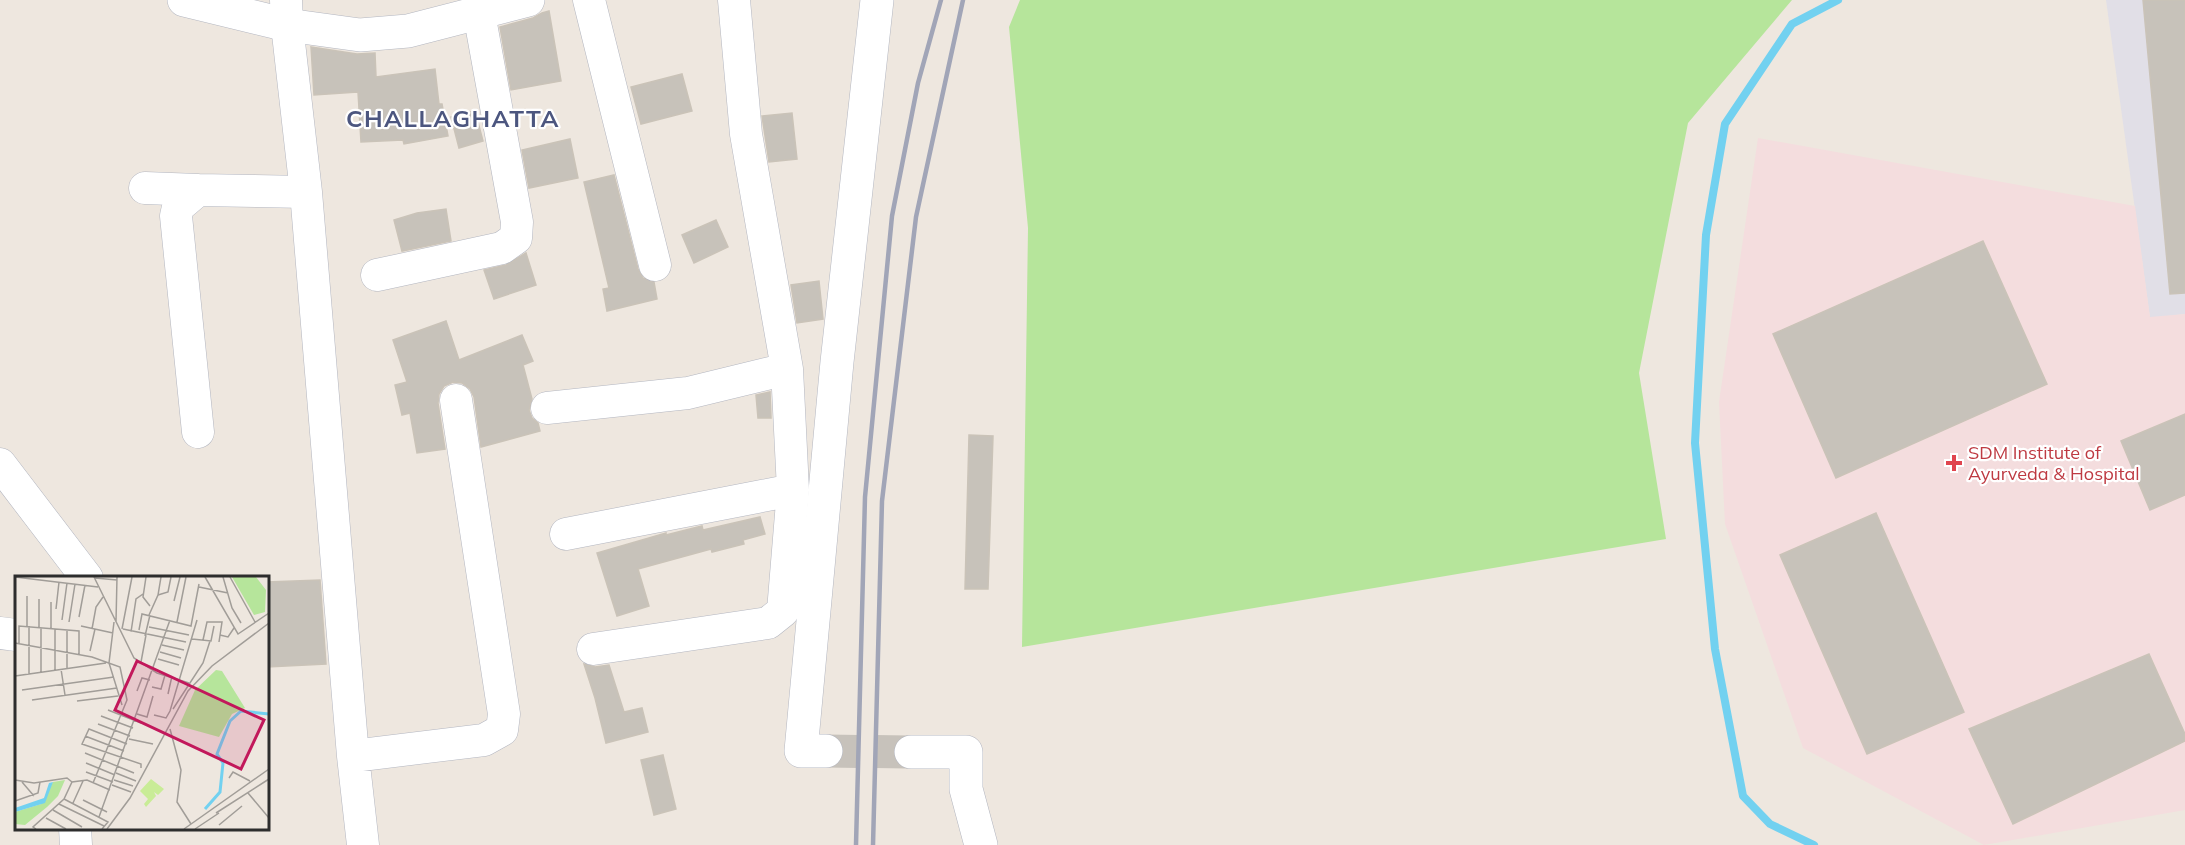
<svg xmlns="http://www.w3.org/2000/svg" width="2185" height="845" font-family="Mulish,sans-serif">
	<style>
		.industrial { fill: #e1dfe7 }
		.medical { fill: #f4ddde }
		.green { fill: #b6e59b }
		.lines { fill: none; stroke-linecap: round; stroke-linejoin: round }
		.stream { stroke: #72d1f0; stroke-width: 8 }
		.building { fill: #c7c2ba; stroke: #cac3b8; stroke-width: 1.5 }
		.secondary-tunnel { stroke: #c7c2bb; stroke-width: 33; stroke-dasharray: 33 16; stroke-linecap: butt }
		.street-casing { stroke: #b3b6c0; stroke-width: 33 }
		.secondary-casing { stroke: #b3b6c0; stroke-width: 34 }
		.street { stroke: #fff; stroke-width: 32 }
		.secondary { stroke: #fff; stroke-width: 33 }
		.rail { stroke: #a1a5b7; stroke-width: 4.5 }
		.health-dot { fill: #e0444e; stroke: #fff; stroke-width: 2 }
		.labels { text-anchor: middle; stroke-width: 4.5; stroke-linejoin: round; paint-order: stroke }
		.health-label { font-size: 18px; fill: #be3a42; stroke: #fff; text-anchor: start }
		.district-label { font-size: 24px; font-weight: bold; letter-spacing: 1.5px; fill: #4c567f; stroke: #fff }
		.inset-river { fill: none; stroke: #72d1f0; stroke-width: 3 }
		.inset-road { fill: none; stroke: #a19d98; stroke-width: 1.5 }
		.view { fill: #c2185b; fill-opacity: 0.15; stroke: #c2185b; stroke-width: 3 }
		.inset-edge { fill: none; stroke: #2d2d2d; stroke-width: 3 }
	</style>
	<rect width="100%" height="100%" fill="#eee7df"/>
	<!-- industrial -->
	<path class="industrial" d="M2106,0H2185V314L2150,318Z"/>
	<!-- medical -->
	<path class="medical" d="M1758,138L2135,206L2150,317L2185,314V810L1984,845L1803,748L1725,524L1719,402Z"/>
	<!-- green -->
	<path class="green" d="M1020,0H1792L1688,123L1639,373L1666,539L1022,647L1028,228L1009,27Z"/>
	<g class="lines">
		<!-- stream -->
		<path class="stream" d="M1814,845L1770,824L1743,796L1715,649L1695,443L1706,235L1725,124L1792,24L1838,0"/>
	</g>
	<!-- building -->
	<path class="building" d="M2143,0H2185V293L2170,294Z
		M549,11L561,81L511,90L500,27L533,18L542,13Z
		M311,47L357,54L375,53L376,77L435,69L439,104H442L448,136L404,144L403,140L361,142L358,92L314,95Z
		M682,74L692,111L641,124L631,87Z
		M475,111L483,141L459,148L451,117Z
		M792,113L797,159L769,162L762,116Z
		M570,139L578,178L529,188L522,150Z
		M614,175L638,269L643,278L654,282L657,299L607,311L603,289L609,288L584,182Z
		M446,209L451,241L402,251L394,220L417,213Z
		M716,220L728,247L694,263L682,235Z
		M1983,241L2047,384L1836,478L1773,334Z
		M526,253L536,285L494,299L484,270L506,265Z
		M819,281L823,319L797,323L791,285Z
		M446,321L459,360L522,335L533,361L523,365L532,399L529,410L532,418L538,423L540,431L481,447L474,397L470,389L462,383L453,382L444,386L439,394L438,403L445,449L417,453L410,413L402,415L395,385L407,382L393,340Z
		M770,392L771,418H758L756,395Z
		M2185,414V495L2150,510L2121,441Z
		M969,435L993,436L988,589H965Z
		M1876,513L1964,712L1867,754L1780,555Z
		M760,517L765,534L743,540L744,544L712,552L711,549L638,569L649,606L617,616L597,553L666,533V535L702,526L703,530Z
		M320,580L326,664L267,667V582Z
		M2149,654L2185,734V741L2013,824L1969,729Z
		M584,664L595,667L609,665L624,712L642,708L648,732L606,743L595,698Z
		M663,755L676,809L654,815L641,760Z"/>
	<g class="lines">
		<!-- secondary-tunnel -->
		<path class="secondary-tunnel" d="M826,751L911,752"/>
		<!-- street casing -->
		<g class="street-casing">
			<path id="street" d="M286,0L287,25L306,192L353,756L363,845
				M589,0L655,265
				M145,188L198,190
				M377,275L502,248L516,238L517,222L479,13
				M547,408L688,393L787,369
				M198,432L176,216L178,207L198,190L306,192
				M0,464L87,578
				M566,534L793,490
				M0,633L16,635
				M593,649L768,623L783,611L793,490L787,369L746,134L734,0
				M353,756L484,740L502,730L504,714L456,400
				M75,828L76,845"/>
		</g>
		<!-- secondary casing -->
		<g class="secondary-casing">
			<path id="secondary" d="M184,0L287,25L360,35L408,31L528,0
				M826,751H801L837,362L877,0
				M911,752H966V789L981,845"/>
		</g>
		<!-- street -->
		<use href="#street" class="street"/>
		<!-- secondary -->
		<use href="#secondary" class="secondary"/>
		<!-- rail -->
		<path class="rail" d="M856,845L865,497L892,216L918,83L941,0
			M873,845L882,501L916,217L963,0"/>
	</g>
	<!-- markers -->
	<path class="health-dot" d="M1951 454h6v6h6v6h-6v6h-6v-6h-6v-6h6z"/>
	<g class="labels">
		<!-- health labels -->
		<g class="health-label">
			<text x="1968" y="459">SDM Institute of<tspan x="1968" dy="21">Ayurveda &amp; Hospital</tspan></text>
		</g>
		<!-- district labels -->
		<g class="district-label">
			<text x="453" y="127">CHALLAGHATTA</text>
		</g>
	</g>
	<!-- overview -->
	<g transform="translate(15 576)">
		<rect width="254" height="254" fill="#eee7df"/>
		<path d="M217,1H241L251,14L250,36L239,39ZM201,94L207,95L230,132L217,138L204,161L164,150L180,114ZM50,204L43,220L32,231L10,249L0,248V236L26,228L38,206Z" fill="#b6e59b"/>
		<path d="M136,203L149,213L143,219L139,216L141,220L131,231L129,228L133,223L125,215Z" fill="#c9ec97"/>
		<path d="M38,206L30,227L0,236V232L29,222L34,207Z" fill="#72d1f0"/>
		<path class="inset-river" d="M190,233L205,216L208,187L202,178L215,145L226,135L254,138"/>
		<path class="inset-road" d="M0,1L83,11M79,1L119,82L142,97L174,107M131,1L128,21L135,30M190,1L223,58L254,37M208,1L217,32L226,47M215,1L240,46M80,2L102,4M184,11L213,17M143,19L153,16L156,1M159,25L165,1M36,26V52M41,33L44,6M134,39L143,19L146,1M64,41L70,9M47,44L52,7M54,46L60,8M99,46L94,87L107,129M101,46L102,1M162,46L171,1M12,50V20M14,50V98M66,50L98,57M24,51V23M134,51L174,59M77,53L81,31L88,21M107,53L117,1M108,53L171,66M52,54V93M124,54L127,38L176,50L184,8M116,56L121,23L128,18M205,59L213,61L219,52M130,60L135,39M177,63L196,65L199,50M188,64L192,46H207L204,66M0,67L77,81L105,91L112,124L78,207M4,68V50L64,55V79M147,69L169,74M75,75L80,53M145,76L166,82M143,83L164,89M126,86L131,59M46,93L50,119M40,94V53M26,96V52M0,100L91,87M137,111L146,113L150,99M7,114L99,101M122,115L127,102L135,104M153,118L157,100M17,124L102,112M62,125L103,120M158,133L188,87L195,65M93,134L126,147M122,138L132,141L138,120M139,139L151,142L155,135L182,44M86,140L118,152M83,148L115,160M155,153L166,194L162,226L176,248M70,160L109,175M114,163L138,168M112,168L74,153L67,168L126,188V192M70,177L119,197M71,187L100,199M71,196L98,206M101,197L121,205M214,202L218,196L235,205M0,204L19,207L52,202L57,206M99,204L118,210M7,206L19,220M97,209L116,216M233,217L254,242M49,223L93,246L87,253M68,224L92,236M0,225L23,217L25,206M58,227L68,205M44,228L89,250M38,234L67,251M201,237L254,203M84,241L155,44M31,242L51,253M204,249L227,230M21,253L18,251L49,223L57,206L72,204L95,214M92,253L115,222L173,115L197,90L254,47M169,253L254,193M180,253L204,237"/>
		<path class="view" d="M122,85L249,144L226,193L100,134Z"/>
		<rect width="254" height="254" class="inset-edge"/>
	</g>
</svg>
